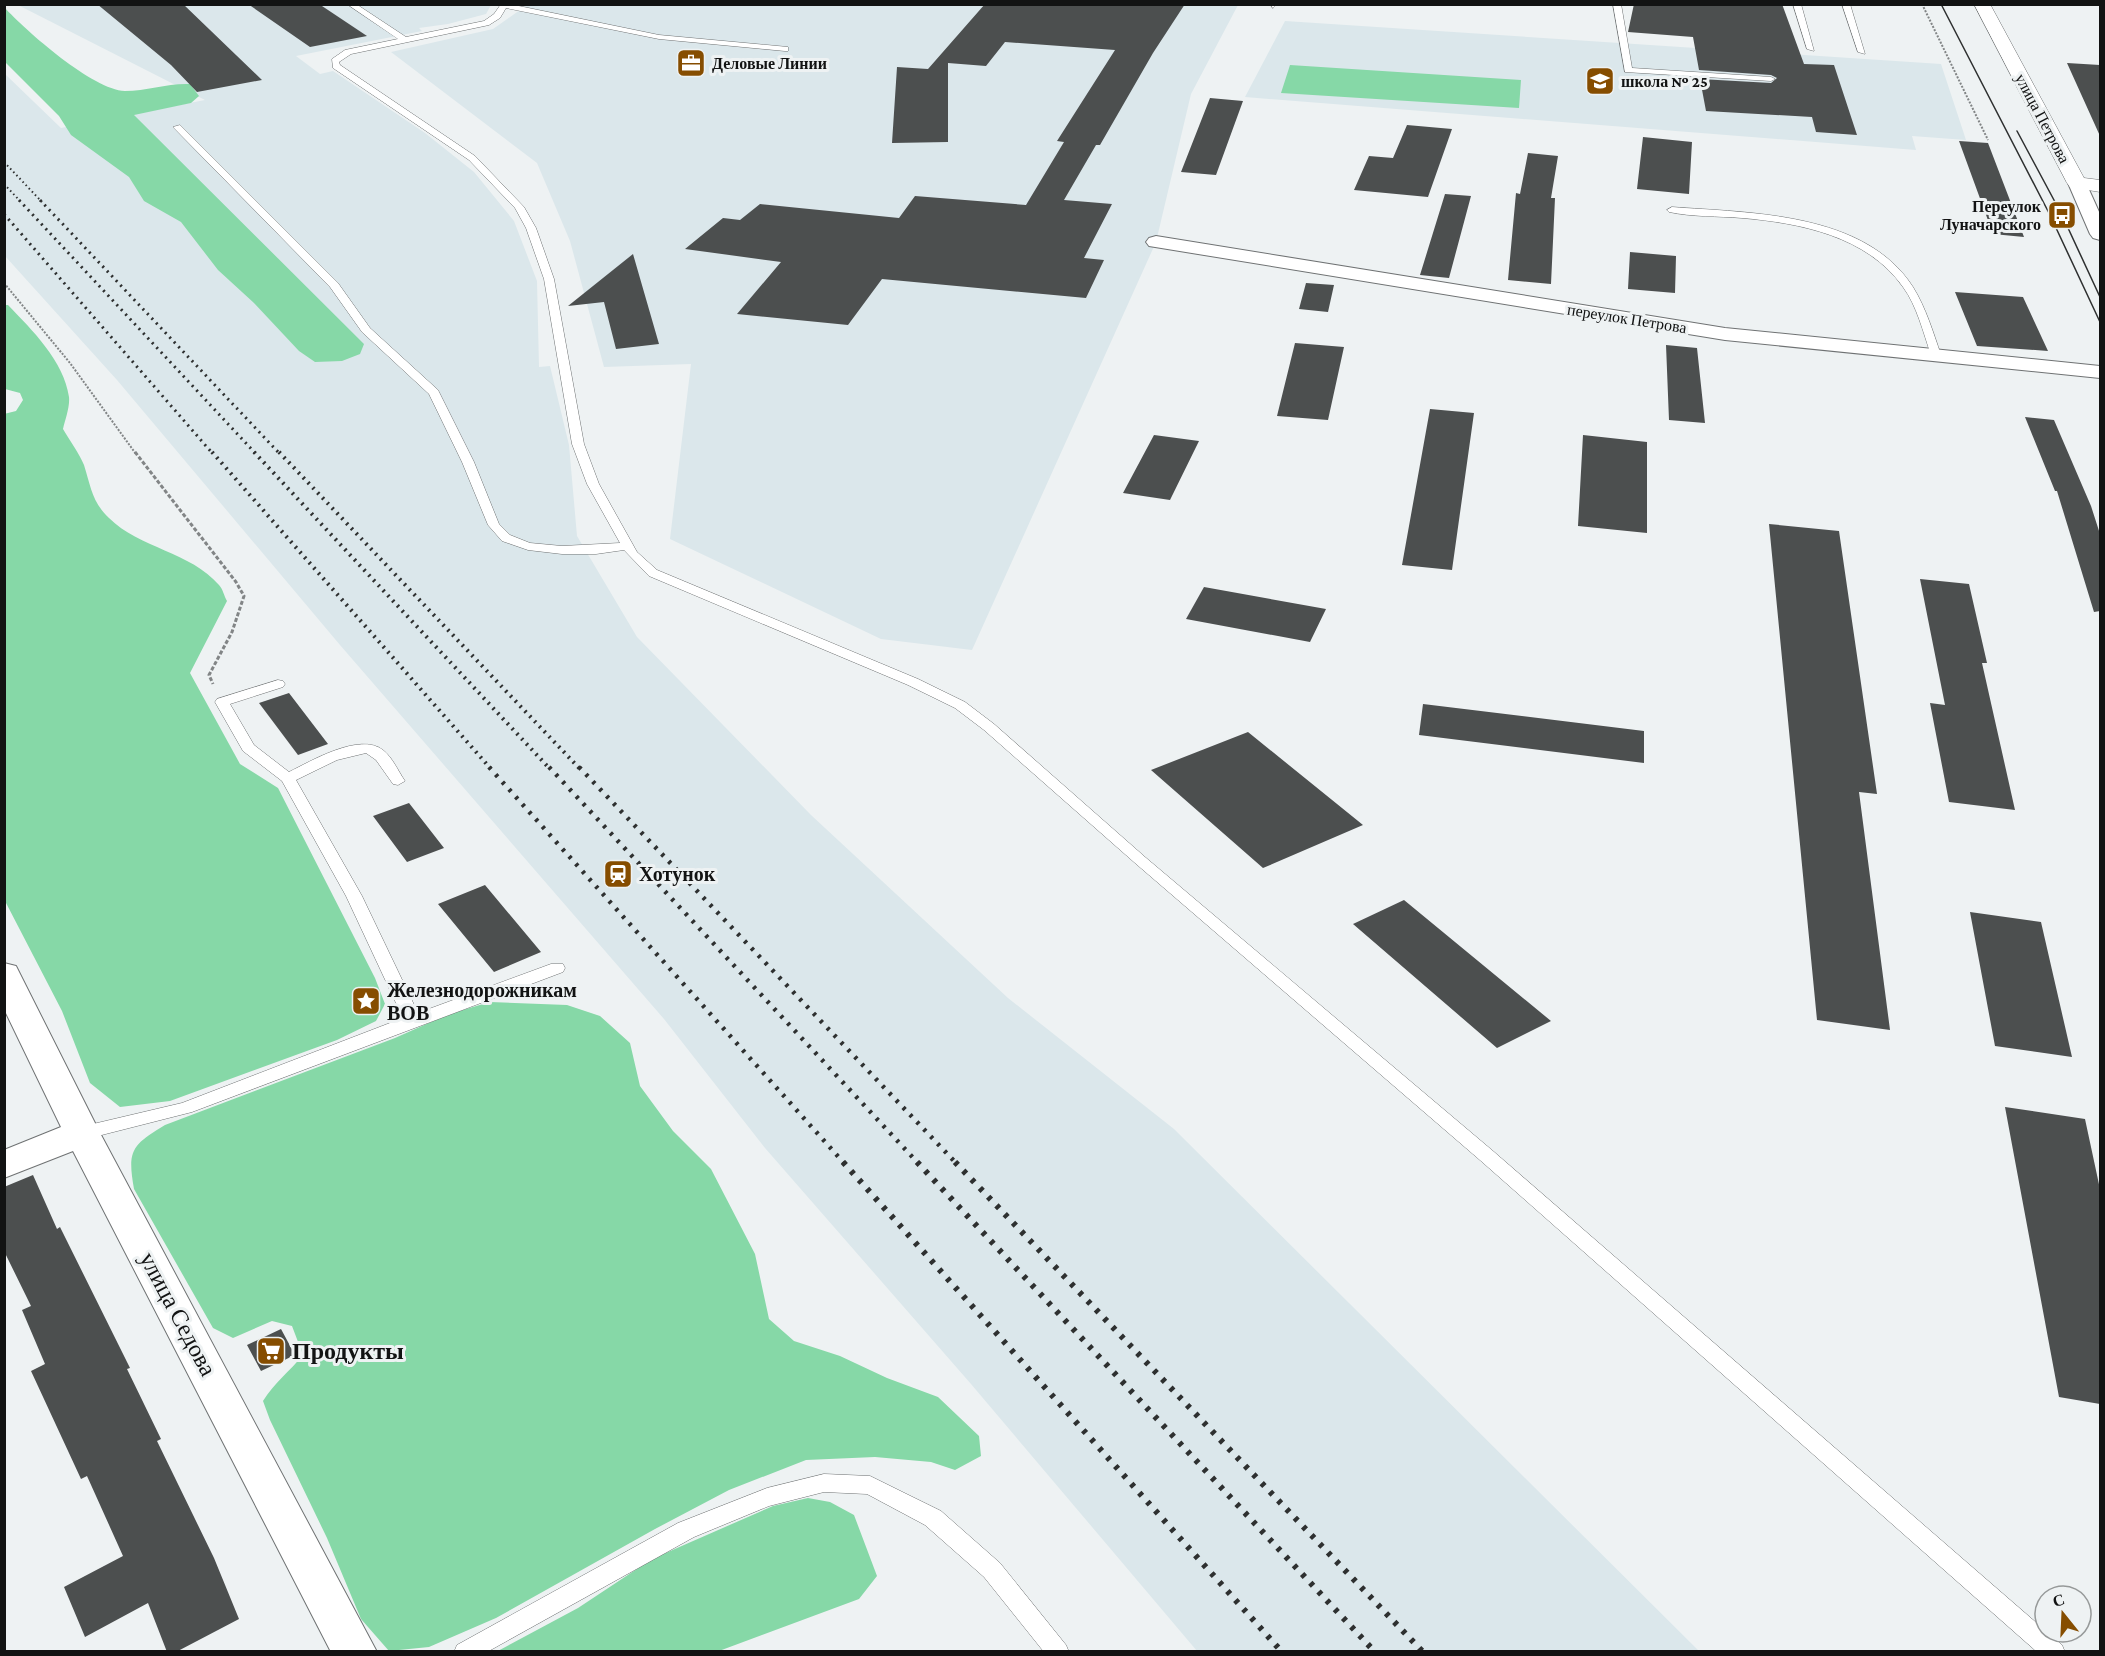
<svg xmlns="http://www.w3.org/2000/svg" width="2105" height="1656" font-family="'Crimson Pro',serif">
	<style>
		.built { fill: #dbe7eb }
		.green { fill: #86d8a7 }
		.building { fill: #4c4f4f }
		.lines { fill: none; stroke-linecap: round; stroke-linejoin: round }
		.service-casing { stroke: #6f7273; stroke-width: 1 }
		.minor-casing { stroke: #6f7273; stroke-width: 2 }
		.tertiary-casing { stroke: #6f7273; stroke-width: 1 }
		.path-far1 { stroke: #828586; stroke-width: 2; stroke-dasharray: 2 1.5; stroke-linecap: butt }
		.path { stroke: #828586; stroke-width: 3; stroke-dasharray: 4 2; stroke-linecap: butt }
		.service { fill: #fff; fill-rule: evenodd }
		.minor { fill: #fff; fill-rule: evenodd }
		.tertiary { fill: #fff; fill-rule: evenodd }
		.tram { stroke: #2e3030; stroke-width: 1.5 }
		.rail-far4 { stroke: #2e3030; stroke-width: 2; stroke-dasharray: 1.5 3; stroke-linecap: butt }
		.rail-far3 { stroke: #2e3030; stroke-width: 3; stroke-dasharray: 2 4.5; stroke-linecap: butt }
		.rail-far2 { stroke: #2e3030; stroke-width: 4; stroke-dasharray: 2 5; stroke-linecap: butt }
		.rail-far1 { stroke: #2e3030; stroke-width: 4.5; stroke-dasharray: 3 7; stroke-linecap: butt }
		.rail { stroke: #2e3030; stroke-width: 6; stroke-dasharray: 4 8; stroke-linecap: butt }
		.labels { text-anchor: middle; stroke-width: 6; stroke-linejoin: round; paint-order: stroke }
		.far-poi-label { font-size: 16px; font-weight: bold; fill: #121313; stroke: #eef2f3; text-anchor: start }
		.far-street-label { font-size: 16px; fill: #121313; stroke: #eef2f3 }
		.poi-label { font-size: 20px; font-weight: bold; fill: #121313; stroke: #eef2f3; text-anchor: start }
		.near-street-label { font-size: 24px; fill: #121313; stroke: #eef2f3 }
		.near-poi-label { font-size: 24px; font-weight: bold; fill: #121313; stroke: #eef2f3; text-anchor: start }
	</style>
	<rect width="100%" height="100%" fill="#eef2f3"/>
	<!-- built -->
	<path class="built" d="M18,5H491L486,14L448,24L419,28L422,31L296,56L320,74L333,71L425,133L474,172L514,221L537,281L539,367L550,366L569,445L577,536L637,637L811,815L1008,998L1174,1129L1699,1651H1197L971,1384L765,1148L664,1019L340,645L117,380L5,256V74L61,128L205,100Z
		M527,5H1238L1191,94L1156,242L972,650L881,639L670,539L691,364L604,367L570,241L537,163L391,52L493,29Z
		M1285,21L1941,64L1966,140L1912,136L1916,150L1245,97Z"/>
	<!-- green -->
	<path class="green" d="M4,7C26,31 93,90 125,91C147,91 168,83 190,84L199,96L191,103L134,115L364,344L360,354L342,361L315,362L299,351L254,303L218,270L181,222L144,201L129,177L71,135L59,116L5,62Z
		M1290,65L1521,80L1519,108L1281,93Z
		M5,305H8C32,330 64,361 69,397C70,407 65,420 63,429C70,441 79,453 84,465C91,487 92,502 109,518C139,548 191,552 219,585C223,589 224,596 227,601L190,673L240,764L278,788L375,978L385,1004L376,1021L337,1040L170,1101L120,1107L90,1083L62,1011L5,901L4,414L16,411L23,400L20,393L5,389Z
		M490,1002L567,1005L600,1016L630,1043L640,1086L673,1131L711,1169L755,1254L769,1319L794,1341L840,1356L887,1378L938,1397L979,1436L981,1456L955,1470L931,1462L875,1457L806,1460L729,1490L655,1529L496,1618L429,1647L389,1651L361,1619L327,1538L270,1420L263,1401C274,1383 290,1371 303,1355L292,1326L272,1321L233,1338L213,1328L134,1189C127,1150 132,1145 165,1125L395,1038L449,1014Z
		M808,1498L830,1502L854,1515L877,1576L859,1599L719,1651L496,1652L578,1608L652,1559L773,1506Z"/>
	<!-- building -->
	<path class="building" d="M97,4H183L262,80L197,92L171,65Z
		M248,4H319L367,36L310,47Z
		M985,4H1185L1153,53L1100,145H1096L1064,200L1112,204L1084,258L1104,260L1086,298L882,279L848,325L737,314L781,262L685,249L723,218L740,220L760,204L899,218L915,196L1026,205L1064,142L1057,141L1115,50L1005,42L986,66L948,63V142L892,143L897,67L928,69Z
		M1634,4H1782L1804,64L1834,65L1857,135L1816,132L1812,117L1706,111L1700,79L1771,83L1777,78L1771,75L1699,70L1693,37L1628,32Z
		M2067,63L2100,65V136Z
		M1210,98L1243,101L1216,175L1181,172Z
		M1407,125L1452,129L1428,197L1354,190L1369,156L1393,158Z
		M1643,137L1692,142L1689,194L1637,189Z
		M1959,141L1988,143L2024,237L1993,234Z
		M1528,153L1558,156L1551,198H1555L1551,284L1508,280L1516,193L1520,194Z
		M1445,194L1471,196L1449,278L1420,275Z
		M1630,252L1676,256L1675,293L1628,289Z
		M633,254L659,344L616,349L604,302L568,306Z
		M1306,283L1334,285L1328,312L1299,309Z
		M1955,292L2023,297L2048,351L1977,346Z
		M1295,343L1344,347L1328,420L1277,416Z
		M1666,345L1697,348L1705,423L1669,420Z
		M1430,409L1474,413L1452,570L1402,565Z
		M2025,417L2054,420L2091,506L2100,534V611L2094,612L2057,491H2055Z
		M1154,435L1199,441L1170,500L1123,493Z
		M1583,435L1647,442V533L1578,526Z
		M1769,524L1839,531L1877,794L1859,792L1890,1030L1817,1020Z
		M1920,579L1969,584L1987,663H1982L2015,810L1949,802L1930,703L1945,705Z
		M1204,587L1326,609L1310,642L1186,619Z
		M289,693L328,744L298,755L259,703Z
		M1423,704L1644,731V763L1419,735Z
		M1248,732L1363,825L1263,868L1151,770Z
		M409,803L444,848L407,862L373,816Z
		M485,885L541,952L494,972L438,904Z
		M1404,900L1551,1021L1497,1048L1353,924Z
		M1970,912L2041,922L2072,1057L1995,1046Z
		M2005,1107L2085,1119L2100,1189V1404L2059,1397Z
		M33,1175L57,1229L60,1227L130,1368L127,1369L161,1439L157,1441L214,1558L239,1619L176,1652H167L148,1603L85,1637L64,1587L123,1556L87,1476L81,1479L31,1371L45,1364L22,1310L31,1306L4,1251V1187Z
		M281,1329L295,1355L261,1371L247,1345Z"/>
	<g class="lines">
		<!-- service casing -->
		<g class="service-casing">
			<path id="service" d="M347,4H356L406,37L484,21L494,14L501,4H509L659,35L788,47V51H785L659,39L506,8L500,18L489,25L351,54L339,62L340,65L475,156L524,207L536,228L554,279L584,444L599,484L637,552L657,570L918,679L965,702L994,724L1145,857L1493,1151L2062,1645L2065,1652H2037L1481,1161L1135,863L984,730L955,708L908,685L649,576L624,550L596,554H562L528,550L502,541L488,525L462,462L429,394L362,332L330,287L173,127L180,125L338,283L370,328L438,390L474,462L499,524L510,535L530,543L562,546L620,543L587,484L572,444L544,279L526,228L515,208L469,160L333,68L332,59L345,50L398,39Z
				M1270,4H1277L1273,8Z
				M1613,4H1621L1632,68L1771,77L1775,79L1771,81L1625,72Z
				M1793,4H1801L1814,51L1807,49Z
				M1842,4H1850L1865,54L1858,52Z
				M1672,207C1751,213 1865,212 1913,287C1926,308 1933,332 1941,355L1936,358L1931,355C1923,332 1917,306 1903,287C1867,236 1800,223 1742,218C1718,216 1692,217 1669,212L1667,210Z
				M278,680L283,681L285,684L283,687L230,704L254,745L289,772C311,761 360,732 383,750C393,758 398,771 405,781L398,785L393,784L376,760L366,753L337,760L296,780L362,896L418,1013L551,964H563L565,968L563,972L192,1112L82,1140L76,1138L73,1133L76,1128L182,1103L403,1018L346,896L282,781L243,751L215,702L217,699Z
				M824,1474L870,1476L941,1511L1000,1563L1066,1645L1069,1652H1044L984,1577L925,1525L867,1494L824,1492L769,1506L694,1537L487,1652H454L457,1645L678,1523L767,1488Z"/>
		</g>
		<!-- minor casing -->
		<g class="minor-casing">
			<path id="minor" d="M2077,178L2083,179L2086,183L2100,214V240L2093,238L2090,234L2068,183L2071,179Z
				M1156,236L1725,328L2100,366V378L1725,340L1149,246L1146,242L1149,238Z
				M4,963L16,966L20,974L100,1133L377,1652H331L73,1151L4,1178V1150L61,1127L4,1009Z"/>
		</g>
		<!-- tertiary casing -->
		<g class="tertiary-casing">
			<path id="tertiary" d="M1974,4H1990L2084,178L2100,180V192L2070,187L2067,183Z"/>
		</g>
		<!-- path-far1 -->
		<path class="path-far1" d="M1922,4L1988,140
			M4,283L70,363L136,454"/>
		<!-- path -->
		<path class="path" d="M135,452L236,582L244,596L232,632L209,675L213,684"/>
		<!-- service -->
		<use href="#service" class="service"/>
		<!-- minor -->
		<use href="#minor" class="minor"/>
		<!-- tertiary -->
		<use href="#tertiary" class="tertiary"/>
		<!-- tram -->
		<path class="tram" d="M1941,4L2050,215L2100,322
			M2017,131L2062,215L2100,297"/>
		<!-- rail-far4 -->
		<path class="rail-far4" d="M4,162L42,202
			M4,184L21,202"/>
		<!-- rail-far3 -->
		<path class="rail-far3" d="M19,200L256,454
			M40,200L280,454
			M4,214L213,454"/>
		<!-- rail-far2 -->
		<path class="rail-far2" d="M212,452L491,769
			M254,452L550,769
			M279,452L580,769"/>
		<!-- rail-far1 -->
		<path class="rail-far1" d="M489,767L844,1163
			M549,767L918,1163
			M579,767L956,1163"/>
		<!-- rail -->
		<path class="rail" d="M843,1162L1282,1652
			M917,1162L1375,1652
			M955,1162L1423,1652"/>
	</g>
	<!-- icons -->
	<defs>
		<g id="office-square" transform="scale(1.5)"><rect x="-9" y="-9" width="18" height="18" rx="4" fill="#864d00" stroke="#eef2f3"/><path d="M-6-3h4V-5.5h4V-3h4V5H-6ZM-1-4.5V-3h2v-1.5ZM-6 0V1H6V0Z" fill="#fff"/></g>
		<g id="school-square" transform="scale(1.5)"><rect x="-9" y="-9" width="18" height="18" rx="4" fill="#864d00" stroke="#eef2f3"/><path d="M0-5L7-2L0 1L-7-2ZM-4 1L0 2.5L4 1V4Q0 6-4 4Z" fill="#fff"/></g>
		<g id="bus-square" transform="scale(1.5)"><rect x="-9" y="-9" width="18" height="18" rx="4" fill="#864d00" stroke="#eef2f3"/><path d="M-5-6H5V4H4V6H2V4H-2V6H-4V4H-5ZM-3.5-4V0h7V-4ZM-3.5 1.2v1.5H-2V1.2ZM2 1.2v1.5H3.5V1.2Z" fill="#fff"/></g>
		<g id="station-square" transform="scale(1.5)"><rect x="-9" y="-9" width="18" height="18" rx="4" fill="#864d00" stroke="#eef2f3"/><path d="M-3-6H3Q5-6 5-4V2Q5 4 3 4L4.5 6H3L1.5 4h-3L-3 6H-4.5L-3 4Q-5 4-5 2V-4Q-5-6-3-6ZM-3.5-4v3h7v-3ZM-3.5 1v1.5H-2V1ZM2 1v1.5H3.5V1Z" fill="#fff"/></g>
		<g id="sight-square" transform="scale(1.5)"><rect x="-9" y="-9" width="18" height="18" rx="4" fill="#864d00" stroke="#eef2f3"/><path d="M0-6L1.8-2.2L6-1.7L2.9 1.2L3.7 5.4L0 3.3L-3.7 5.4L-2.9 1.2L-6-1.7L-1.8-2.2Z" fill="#fff"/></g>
		<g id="supermarket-square" transform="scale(1.5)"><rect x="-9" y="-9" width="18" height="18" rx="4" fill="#864d00" stroke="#eef2f3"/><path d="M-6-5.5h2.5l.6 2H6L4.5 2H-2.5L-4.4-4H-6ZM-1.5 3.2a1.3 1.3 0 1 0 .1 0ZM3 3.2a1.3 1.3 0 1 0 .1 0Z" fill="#fff"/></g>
	</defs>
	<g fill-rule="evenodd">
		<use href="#office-square" x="691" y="63"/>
		<use href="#school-square" x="1600" y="81"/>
		<use href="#bus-square" x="2062" y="215"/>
		<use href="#station-square" x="618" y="874"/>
		<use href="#sight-square" x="366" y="1001"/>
		<use href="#supermarket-square" x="271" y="1351"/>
	</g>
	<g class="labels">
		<!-- far-poi labels -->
		<g class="far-poi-label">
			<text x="712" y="69">Деловые Линии</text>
			<text x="1621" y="87">школа № 25</text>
			<text x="2041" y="212" text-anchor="end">Переулок<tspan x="2041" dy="18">Луначарского</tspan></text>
		</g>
		<!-- far-street labels -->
		<g class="far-street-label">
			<text transform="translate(2043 118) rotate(62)" y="6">улица Петрова</text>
			<text transform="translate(1627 318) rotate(9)" y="6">переулок Петрова</text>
		</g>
		<!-- poi labels -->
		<g class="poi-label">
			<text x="639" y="881">Хотунок</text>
			<text x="387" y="997">Железнодорожникам<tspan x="387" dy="23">ВОВ</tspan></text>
		</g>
		<!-- near-street labels -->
		<g class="near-street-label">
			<text transform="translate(178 1314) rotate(62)" y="8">улица Седова</text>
		</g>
		<!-- near-poi labels -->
		<g class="near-poi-label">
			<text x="292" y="1359">Продукты</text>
		</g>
	</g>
	<!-- border -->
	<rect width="2105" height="1656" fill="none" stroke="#121313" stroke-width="12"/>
	<!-- north arrow -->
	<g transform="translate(2063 1614) rotate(342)"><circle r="28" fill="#eef2f3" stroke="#969999" stroke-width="1.5"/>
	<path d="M0-4.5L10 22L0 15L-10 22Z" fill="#864d00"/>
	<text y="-9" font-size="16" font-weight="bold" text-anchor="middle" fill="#121313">С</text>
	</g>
</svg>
